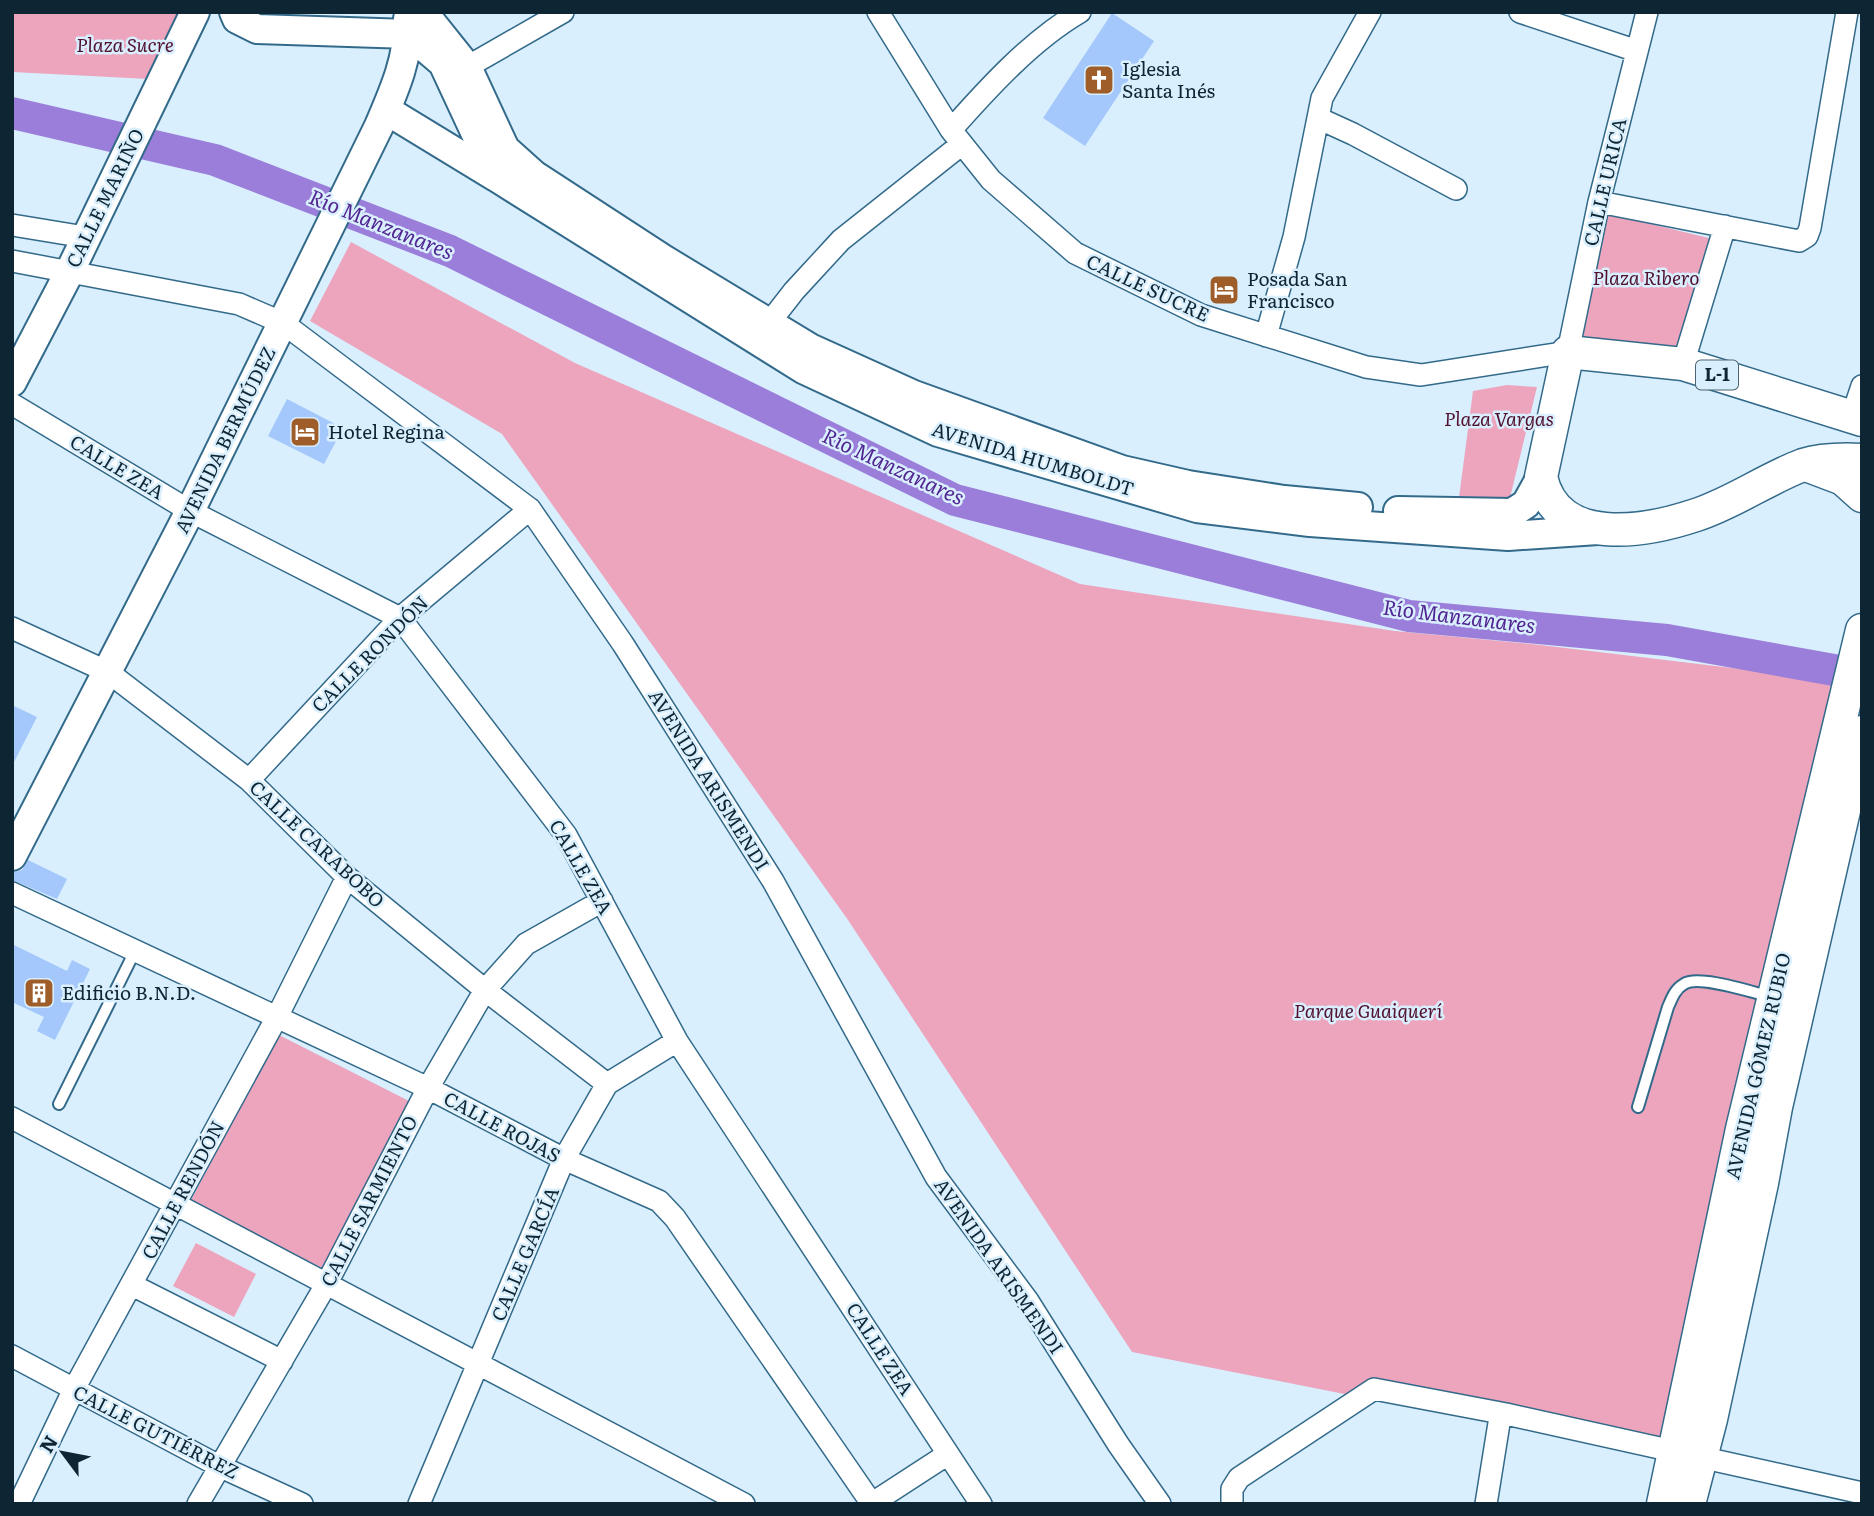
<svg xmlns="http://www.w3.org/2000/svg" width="1874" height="1516" font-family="Literata,serif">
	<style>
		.green { fill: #eda5be }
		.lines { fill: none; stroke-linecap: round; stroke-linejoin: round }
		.river { stroke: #9a7ed9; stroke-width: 32 }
		.building { fill: #a4c8fb }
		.lane-casing { stroke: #336a8a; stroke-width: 14 }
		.street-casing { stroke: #336a8a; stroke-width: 24 }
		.secondary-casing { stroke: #336a8a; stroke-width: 32 }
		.primary-casing { stroke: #336a8a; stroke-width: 35 }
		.lane { stroke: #fff; stroke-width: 10 }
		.street { stroke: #fff; stroke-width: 21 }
		.secondary { stroke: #fff; stroke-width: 28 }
		.primary { stroke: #fff; stroke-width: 32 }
		.labels { text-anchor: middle; stroke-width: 5; stroke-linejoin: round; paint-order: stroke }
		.shield { fill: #d9effe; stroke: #4b6270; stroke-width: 2 }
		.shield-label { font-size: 18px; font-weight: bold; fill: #0e2533 }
		.park-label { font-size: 19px; font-style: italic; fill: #51102e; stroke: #d9effe }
		.poi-label { font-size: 19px; fill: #0e2533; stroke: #d9effe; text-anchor: start }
		.street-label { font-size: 19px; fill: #0e2533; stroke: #d9effe }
		.water-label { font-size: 21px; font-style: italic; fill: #522692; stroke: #d9effe }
	</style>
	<rect width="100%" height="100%" fill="#d9effe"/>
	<!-- green -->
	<path class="green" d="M12,12H179L149,79L12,72Z
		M1605,213L1713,239L1675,359L1581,349Z
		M351,242L575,363L1080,584L1395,631L1532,644L1840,681L1662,1457L1132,1352L848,920L502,434L310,321Z
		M1507,385L1537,387L1507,510L1458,505L1473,391Z
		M279,1035L409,1101L322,1268L190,1202Z
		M196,1243L256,1274L234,1317L173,1286Z"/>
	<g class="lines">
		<!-- river -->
		<path class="river" d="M12,113L215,160L450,251L955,500L1409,616L1667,640L1862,675"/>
	</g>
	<!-- building -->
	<path class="building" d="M1112,13L1154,41L1085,146L1043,118Z
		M287,399L343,428L324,464L268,436Z
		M12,705L37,717L12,766Z
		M28,860L67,879L57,899L12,880V873L22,870Z
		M12,944L67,971L72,960L90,969L55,1040L37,1031L44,1017L12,1002Z"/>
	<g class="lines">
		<!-- lane casing -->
		<g class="lane-casing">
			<path id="lane" d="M59,1104L136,949
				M1638,1107L1668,1007C1672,998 1675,989 1684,984C1698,974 1754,993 1772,997"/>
		</g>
		<!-- street casing -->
		<g class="street-casing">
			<path id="street" d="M878,12L951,130L991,180L1075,253L1201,315L1366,367L1421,375L1568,352L1599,202L1647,12
				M1520,12L1637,51
				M467,67L563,12
				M1318,118L1353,134L1456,189
				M951,130C988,88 1032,40 1080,12
				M1599,202L1799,241L1807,236L1810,228L1847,12
				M12,225L85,237
				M12,261L239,304L283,323L530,509L623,644L773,881L936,1177L1028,1301L1118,1444L1160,1504
				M769,323L794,291L841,240L962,144
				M1266,336L1294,237L1322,98L1370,12
				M1683,364L1725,226
				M12,404L190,511L400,618L566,835L677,1041L981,1504
				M1852,416L1862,386
				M12,628L108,672L249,780L347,877L485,990L607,1084
				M249,780L400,618L530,509
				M12,893L428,1088L564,1159L659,1201L675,1218L872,1504
				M12,1118L744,1504
				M132,1285L282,1361
				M12,1356L219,1466L302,1504
				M19,1504L74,1389L277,1017L347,877
				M198,1504L327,1283L428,1088L485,990L526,944L602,901
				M419,1504L564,1159L607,1084L677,1041
				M871,1504L948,1454
				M1232,1504V1489L1239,1478L1374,1389L1506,1414L1862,1493
				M1486,1504L1500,1417L1503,1414"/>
		</g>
		<!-- secondary casing -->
		<g class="secondary-casing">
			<path id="secondary" d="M234,12L237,19L257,29L409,34L443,63L496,177L803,369L938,432L1197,508L1310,522L1508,536L1598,530
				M423,12L467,67L505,149L534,175L663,259L810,348L914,395L1122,470L1188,485L1284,500L1358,507
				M386,110L496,177
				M12,382L70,271L195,12
				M1398,511L1512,513L1526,504L1541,477
				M12,856L190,511L379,126C394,91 409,58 408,19"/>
		</g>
		<!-- primary casing -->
		<g class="primary-casing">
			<path id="primary" d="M1862,420L1683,364L1568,352L1541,477C1557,548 1645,532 1696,515C1733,503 1766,479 1803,465C1822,459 1843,459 1862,460
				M1806,465L1843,479L1862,496
				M1663,1504L1742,1129L1862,630
				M1689,1504L1711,1419L1762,1183L1776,1107L1862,732"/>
		</g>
		<!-- lane -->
		<use href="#lane" class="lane"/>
		<!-- street -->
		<use href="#street" class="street"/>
		<!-- secondary -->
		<use href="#secondary" class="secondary"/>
		<!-- primary -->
		<use href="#primary" class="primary"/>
	</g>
	<!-- icons -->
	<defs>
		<g id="church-square" transform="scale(1.575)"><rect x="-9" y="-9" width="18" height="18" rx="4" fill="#9f5e29" stroke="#d9effe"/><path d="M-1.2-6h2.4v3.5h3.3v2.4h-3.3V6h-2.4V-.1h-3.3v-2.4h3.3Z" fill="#fff"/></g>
		<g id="hotel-square" transform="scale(1.575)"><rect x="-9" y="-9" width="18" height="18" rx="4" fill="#9f5e29" stroke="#d9effe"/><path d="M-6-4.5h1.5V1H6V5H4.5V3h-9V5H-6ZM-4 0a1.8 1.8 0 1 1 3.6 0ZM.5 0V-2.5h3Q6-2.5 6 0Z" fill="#fff"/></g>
		<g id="building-square" transform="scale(1.575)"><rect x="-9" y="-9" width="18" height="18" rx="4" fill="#9f5e29" stroke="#d9effe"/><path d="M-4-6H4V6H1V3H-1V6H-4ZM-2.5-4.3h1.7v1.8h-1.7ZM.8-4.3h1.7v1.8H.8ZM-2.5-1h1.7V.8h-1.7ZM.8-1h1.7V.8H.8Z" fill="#fff"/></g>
	</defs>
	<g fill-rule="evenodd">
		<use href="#church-square" x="1099" y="80"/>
		<use href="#hotel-square" x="1224" y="290"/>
		<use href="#hotel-square" x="305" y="432"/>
		<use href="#building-square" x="39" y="993"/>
	</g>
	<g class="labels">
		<!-- shield labels -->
		<rect class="shield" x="1696" y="360.5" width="42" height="29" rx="5"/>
		<g class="shield-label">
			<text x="1717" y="381">L-1</text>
		</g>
		<!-- park labels -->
		<g class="park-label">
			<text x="125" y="52">Plaza Sucre</text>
			<text x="1646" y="285">Plaza Ribero</text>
			<text x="1499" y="426">Plaza Vargas</text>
			<text x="1368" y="1018">Parque Guaiquerí</text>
		</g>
		<!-- poi labels -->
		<g class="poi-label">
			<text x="1122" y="76">Iglesia<tspan x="1122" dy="22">Santa Inés</tspan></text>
			<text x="1247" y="286">Posada San<tspan x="1247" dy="22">Francisco</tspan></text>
			<text x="328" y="439">Hotel Regina</text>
			<text x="62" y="1000">Edificio B.N.D.</text>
		</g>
		<!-- street labels -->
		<g class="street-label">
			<text transform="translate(1605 182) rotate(-77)" y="7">CALLE URICA</text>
			<text transform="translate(105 198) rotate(-64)" y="7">CALLE MARIÑO</text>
			<text transform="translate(1148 288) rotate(25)" y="7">CALLE SUCRE</text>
			<text transform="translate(225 440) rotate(-64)" y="7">AVENIDA BERMÚDEZ</text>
			<text transform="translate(1033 459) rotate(17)" y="7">AVENIDA HUMBOLDT</text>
			<text transform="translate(117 467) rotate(31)" y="7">CALLE ZEA</text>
			<text transform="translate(370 654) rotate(-45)" y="7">CALLE RONDÓN</text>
			<text transform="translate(709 780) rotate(58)" y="7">AVENIDA ARISMENDI</text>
			<text transform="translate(317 844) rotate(43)" y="7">CALLE CARABOBO</text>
			<text transform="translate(581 867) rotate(60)" y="7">CALLE ZEA</text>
			<text transform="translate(1758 1066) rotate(-77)" y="7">AVENIDA GÓMEZ RUBIO</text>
			<text transform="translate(502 1127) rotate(28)" y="7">CALLE ROJAS</text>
			<text transform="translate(183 1190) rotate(-62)" y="7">CALLE RENDÓN</text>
			<text transform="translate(369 1201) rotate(-63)" y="7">CALLE SARMIENTO</text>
			<text transform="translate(525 1254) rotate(-67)" y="7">CALLE GARCÍA</text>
			<text transform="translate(999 1266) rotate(55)" y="7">AVENIDA ARISMENDI</text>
			<text transform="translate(880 1349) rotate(57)" y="7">CALLE ZEA</text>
			<text transform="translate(156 1432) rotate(27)" y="7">CALLE GUTIÉRREZ</text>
		</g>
		<!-- water labels -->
		<g class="water-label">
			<text transform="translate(381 225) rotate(22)" y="7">Río Manzanares</text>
			<text transform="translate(893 467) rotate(25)" y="7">Río Manzanares</text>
			<text transform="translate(1459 617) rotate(7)" y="7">Río Manzanares</text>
		</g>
	</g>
	<!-- border -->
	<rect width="1874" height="1516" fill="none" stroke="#0e2533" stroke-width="28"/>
	<!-- north arrow -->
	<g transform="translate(63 1453) rotate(302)" stroke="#d9effe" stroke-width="5" paint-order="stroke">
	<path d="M0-5L12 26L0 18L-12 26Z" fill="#0e2533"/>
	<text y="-10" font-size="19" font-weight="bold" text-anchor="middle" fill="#0e2533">N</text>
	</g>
</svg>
